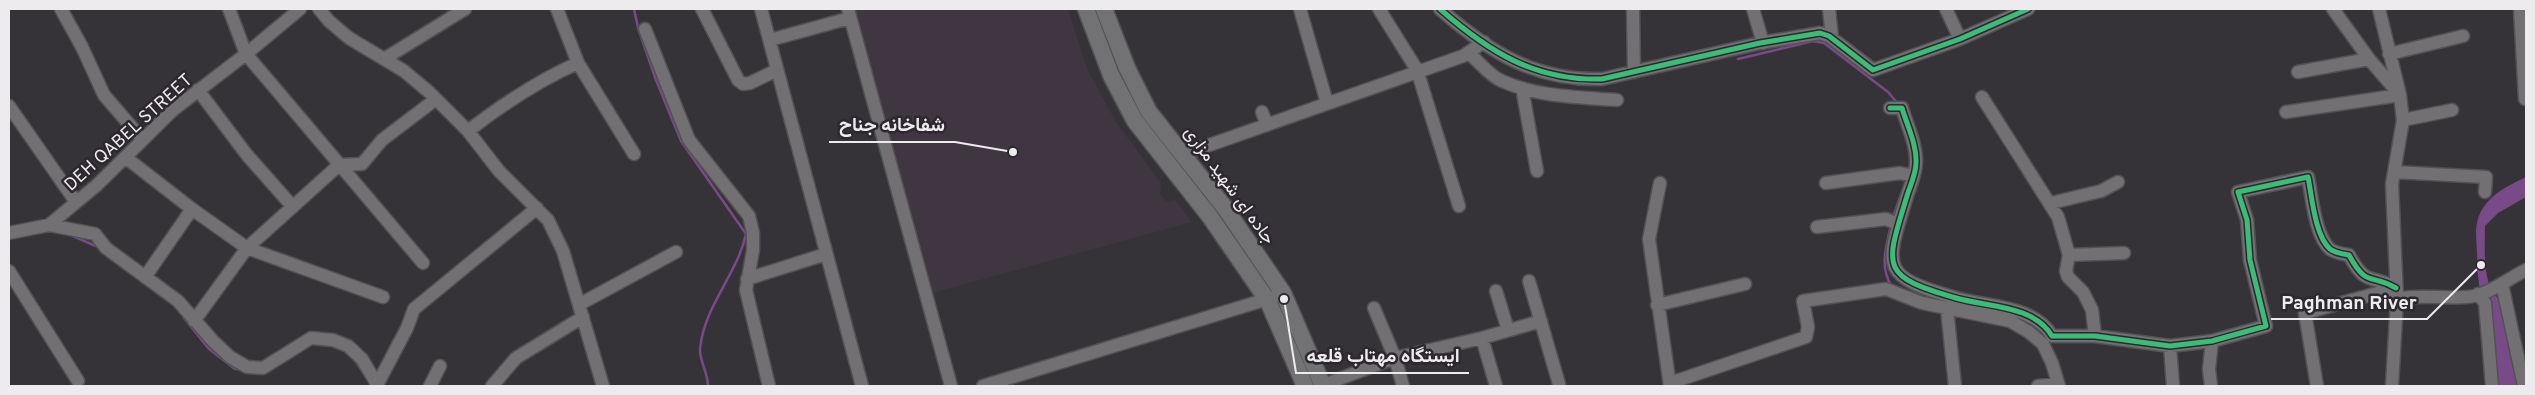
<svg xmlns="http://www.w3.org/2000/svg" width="2535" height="395" font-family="Overpass,Vazirmatn,sans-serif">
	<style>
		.built { fill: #403642 }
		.water { fill: #784a88 }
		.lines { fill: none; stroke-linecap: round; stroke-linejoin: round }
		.stream { stroke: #784a88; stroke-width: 2.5 }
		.minor-casing { stroke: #535154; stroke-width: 15 }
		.major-casing { stroke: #535154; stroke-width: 19 }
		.minor { stroke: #727073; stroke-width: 12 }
		.major { stroke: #727174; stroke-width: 16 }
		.cycleway-casing { stroke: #2d282f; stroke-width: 8 }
		.cycleway { stroke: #3abd76; stroke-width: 5 }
		.labels { text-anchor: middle; stroke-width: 5; stroke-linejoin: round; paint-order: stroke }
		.street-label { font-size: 18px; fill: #eeebef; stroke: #2d282f }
		.leader { fill: none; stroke: #eeebef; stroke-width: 2 }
		.callout-dot { fill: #eeebef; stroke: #2d282f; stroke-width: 2 }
		.callout-label { font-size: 19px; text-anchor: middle; font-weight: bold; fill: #eeebef; stroke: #2d282f; stroke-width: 5; stroke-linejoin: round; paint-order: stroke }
	</style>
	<rect width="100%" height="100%" fill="#363338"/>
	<!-- built -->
	<path class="built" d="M850,9H1068L1087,69L1116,122L1161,183L1160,194L1166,202L1175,200L1192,222L925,295Z"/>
	<!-- water -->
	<path class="water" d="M2526,177V197L2498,213L2485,226C2485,248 2481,289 2502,301L2518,386H2492L2477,268C2478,255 2476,245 2476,232C2477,201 2501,189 2526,177Z"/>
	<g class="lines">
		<!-- stream -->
		<path class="stream" d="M634,9L638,28L656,80L681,141L746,234C737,275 704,306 700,349C699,359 708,373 708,386
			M1738,59L1813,41L1824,43L1888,92L1899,105
			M1893,217L1902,192
			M1891,225C1886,247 1879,267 1892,287
			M73,236L98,247
			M119,265L133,275
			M184,318L209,349L235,369H240
			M354,359L365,375"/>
		<!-- minor casing -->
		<g class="minor-casing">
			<path id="minor" d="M61,9L82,47L104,95L142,139
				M229,9L246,54L423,263
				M319,9L329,21L349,38L404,71L429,92L468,131L499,171L548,220L563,251L603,386
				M557,9L578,63L634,154
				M702,9L738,80L743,84L750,83L777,70
				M761,9L862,386
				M848,9L951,386
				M1300,9L1327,103
				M1379,9L1417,70L1459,206
				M1440,9C1489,52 1535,81 1602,79L1760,43L1820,33L1829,36L1873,70L1960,39L2028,9
				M1633,9L1634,72
				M1753,9L1763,43
				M1829,9L1832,38
				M1946,9L1960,39
				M2333,9L2369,59L2400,95L2401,104L2403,120L2392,184L2397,299L2392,386
				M2520,9L2525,99
				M645,29L689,140L749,216L753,233V250L746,290L769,386
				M770,40L850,18
				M1470,54C1480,63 1490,76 1502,81C1537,97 1579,97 1617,100
				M2389,54L2463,36
				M384,59L465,9
				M2298,72L2369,59
				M1522,88L1537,171
				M198,90L247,155L293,207
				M1982,97L2058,217L2069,255L2066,271L2068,277L2083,292L2092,310L2095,336
				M9,106L76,202
				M1890,108H1902C1907,125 1917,145 1916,163C1916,174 1910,186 1907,196C1885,268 1879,276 1956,298C1987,307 2034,305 2052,336H2095L2170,346L2212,341L2266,326L2250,260L2247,220L2238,192L2308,177C2312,197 2315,236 2330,249C2335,253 2343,254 2349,255C2367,288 2370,273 2396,288
				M1262,112L1267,125
				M2286,112L2400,95L2379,9
				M2403,120L2452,110
				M468,131C503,104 537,81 578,63
				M1186,156L1198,149L1463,56L1484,42
				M125,157L192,209L247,248L383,297
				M2394,172L2486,177L2485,192
				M1660,183L1649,239L1670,386
				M1826,183L1900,173L1913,176
				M2051,203L2101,191L2118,182
				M49,225L97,185L173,110L246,54L300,9
				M1817,227L1886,219L1898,224
				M9,233L49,225L95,234L106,248L178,301L213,341L230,357L247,367L263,368L311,338L333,340L348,346L362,359L378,386
				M2069,255L2124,253
				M9,271L78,381
				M145,277L192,209
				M747,279L826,254
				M1529,281L1559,384
				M2502,284L2524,386
				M1496,291L1508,330
				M2478,294L2485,303L2492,386
				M2397,299C2420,294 2443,299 2466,297C2488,296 2507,279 2526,270
				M580,304L676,252
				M1657,305L1745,284
				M1374,308L1395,358L1403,386
				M1947,309L1955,386
				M194,321L247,248L339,165L362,164L382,140L436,99
				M1482,338L1496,386
				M2170,346L2173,386
				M1670,383L1806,337L1808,327L1803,301L1886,289L1922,303L2010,321L2029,332L2043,344L2052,363L2059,386
				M377,385L407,328L414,309L537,208
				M1323,385L1395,358L1482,338L1541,321
				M430,386L440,366
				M492,386L516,358L583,317
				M983,386L1274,297
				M2038,386L2058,384
				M2211,386L2209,369L2212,341
				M2317,386L2305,313L2396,288"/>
		</g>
		<!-- major casing -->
		<g class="major-casing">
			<path id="major" d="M1086,9L1111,75L1135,121L1211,218L1268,301L1305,386
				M1104,9L1127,68L1149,112L1225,208L1283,293L1323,386"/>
		</g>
		<!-- minor -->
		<use href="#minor" class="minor"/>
		<!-- major -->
		<use href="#major" class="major"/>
		<!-- cycleway casing -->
		<g class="cycleway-casing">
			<path id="cycleway" d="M1440,9C1489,52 1535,81 1602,79L1760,43L1820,33L1829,36L1873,70L1960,39L2028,9
				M1890,108H1902C1907,125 1917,145 1916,163C1916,174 1910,186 1907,196C1885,268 1879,276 1956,298C1987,307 2034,305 2052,336H2095L2170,346L2212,341L2266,326L2250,260L2247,220L2238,192L2308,177C2312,197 2315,236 2330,249C2335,253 2343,254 2349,255C2367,288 2370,273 2396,288"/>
		</g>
		<!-- cycleway -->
		<use href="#cycleway" class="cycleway"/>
	</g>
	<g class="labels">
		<!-- street labels -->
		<g class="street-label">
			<text transform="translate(128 132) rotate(-42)" y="6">DEH QABEL STREET</text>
			<text transform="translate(1230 185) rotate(54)" y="6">جاده ای شهید مزاری</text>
		</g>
	</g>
	<!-- callouts -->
	<path class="leader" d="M1013 152L955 142H829M2481 265L2427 319H2271M1284 299L1296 373H1469"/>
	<g class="callout-dot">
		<circle cx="1013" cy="152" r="5"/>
		<circle cx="2481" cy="265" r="5"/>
		<circle cx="1284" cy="299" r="5"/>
	</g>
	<g class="callout-label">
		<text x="892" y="131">شفاخانه جناح</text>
		<text x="2349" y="309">Paghman River</text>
		<text x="1383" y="362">ایستگاه مهتاب قلعه</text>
	</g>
	<!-- border -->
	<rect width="2535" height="395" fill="none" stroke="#eeebef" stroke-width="20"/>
</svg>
